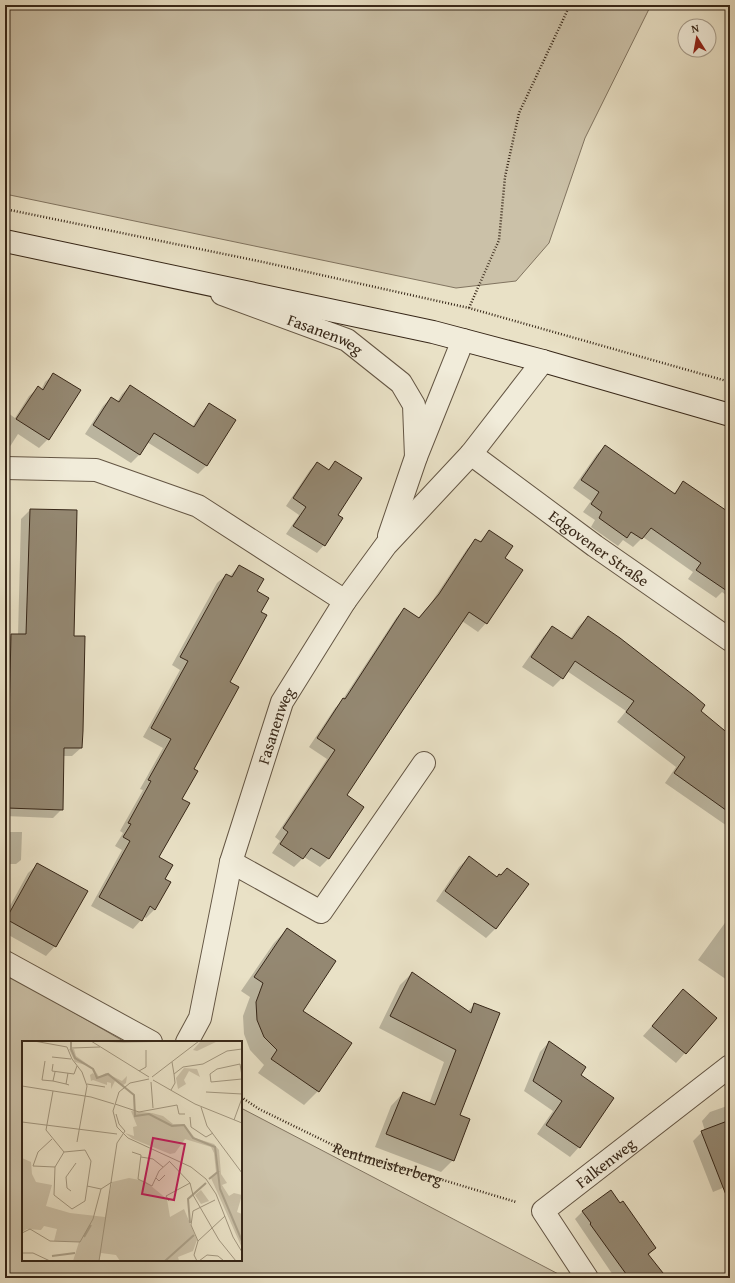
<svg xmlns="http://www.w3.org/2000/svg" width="735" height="1283" font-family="'Gentium Book Plus',serif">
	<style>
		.green { fill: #cbc1a8; stroke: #817460 }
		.shadow { fill: #0003 }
		.building { fill: #948872; stroke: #372718 }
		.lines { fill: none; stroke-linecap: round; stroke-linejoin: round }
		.minor-casing { stroke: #645644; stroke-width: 24 }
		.secondary-casing { stroke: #372718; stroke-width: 24 }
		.path { stroke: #372718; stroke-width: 2.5; stroke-dasharray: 1 2; stroke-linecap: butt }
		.minor { stroke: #f1ecda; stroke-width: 22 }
		.secondary { stroke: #f1ecda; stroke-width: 22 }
		.labels { text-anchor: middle; stroke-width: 3; stroke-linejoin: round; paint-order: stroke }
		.street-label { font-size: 16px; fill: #372718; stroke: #f1ecda }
		.inset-river { fill: none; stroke: #aca28b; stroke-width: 2 }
		.inset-road { fill: none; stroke: #a29780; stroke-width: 1 }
		.view { fill: #c2185b; fill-opacity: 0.15; stroke: #c2185b; stroke-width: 2 }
		.inset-edge { fill: none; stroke: #372718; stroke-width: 2 }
	</style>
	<rect width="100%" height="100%" fill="#e9e1c6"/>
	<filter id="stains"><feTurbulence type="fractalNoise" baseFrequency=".005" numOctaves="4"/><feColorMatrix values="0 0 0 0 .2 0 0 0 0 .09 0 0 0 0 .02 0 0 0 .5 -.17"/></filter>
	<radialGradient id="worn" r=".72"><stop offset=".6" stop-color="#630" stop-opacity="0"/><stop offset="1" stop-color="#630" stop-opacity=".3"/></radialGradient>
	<!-- green -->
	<path class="green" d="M5,5H651L585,138L549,243L516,281L456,288L5,194Z
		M5,977H12L125,1042H23V1260H241V1108L566,1278H5Z"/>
	<!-- shadow -->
	<path class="shadow" d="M54,374L79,391L48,439L39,448L18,434L11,445L5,451V411L15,418L29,396L38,388L41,390L45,382Z
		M130,386L192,427L201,413L210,404L206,466L198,474L147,442L139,455L131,463L85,434L103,406L111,398L117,402L122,394Z
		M605,446L673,494L684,483L730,517V598L722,592L716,598L688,579L693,572L643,537L633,547L623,540L618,546L591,527L595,520L583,512L591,501L573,488L597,454Z
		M335,462L337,515L324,545L317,553L286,534L299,515L286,506L310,470L317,463L328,470Z
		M30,510L76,511L73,637L74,687L5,684V641L12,635H18L21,519Z
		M489,532L504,559L486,623L478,632L462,621L345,795L328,859L320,867L304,857L294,867L272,853L280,841L275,837L327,759L309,747L335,708L341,702L396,618L404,609L418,618L431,603L467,549L476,540L479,542Z
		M239,566L256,591L260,612L228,682L158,858L164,879L155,909L146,918L143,916L141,920L133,929L91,906L122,850L115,846L123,833L120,831L143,790L140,789L163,748L143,737L180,670L172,665L217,583L226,575L229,577Z
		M588,617L730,736V828L665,783L676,767L617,722L626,711L567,671L562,678L553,687L522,667L543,637L552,627L570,639L579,626Z
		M9,722L81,748L72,756H63L62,809L53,818L5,816V726Z
		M5,832H22L21,860L16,864H5Z
		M469,857L497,878L507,869L496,928L486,938L436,901L459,867Z
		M38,864L55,946L46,956L5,933V915L28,873Z
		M730,916V982L698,960Z
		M287,929L302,1011L350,1043L318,1091L304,1105L258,1073L264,1065L250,1050L244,1034L243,1016L250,997L241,991L274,943Z
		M412,973L467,1012L475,1004L453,1160L441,1172L375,1147L391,1106L403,1093L429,1104L444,1062L379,1028L400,985Z
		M683,991L716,1018L676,1063L643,1036Z
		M549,1042L580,1075L579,1147L570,1157L537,1134L553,1111L524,1091L540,1052Z
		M730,1105V1185L713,1192L693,1141L702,1132L705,1131L702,1121L710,1112Z
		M583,1211L655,1248L648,1256L665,1278H619L618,1277L615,1278L575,1219Z"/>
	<!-- building -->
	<path class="building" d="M53,373L81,390L49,440L16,419L38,386L43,390Z
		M130,385L194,427L209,403L236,420L207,466L154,433L140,455L93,425L111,397L119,402Z
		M605,445L675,494L683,481L730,513V593L696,570L701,563L651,528L642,539L631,532L627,538L599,518L602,512L591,504L599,492L581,480Z
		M335,461L362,478L338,515L343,518L325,546L293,526L306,507L293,498L317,462L329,470Z
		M30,509L77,510L74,636H85L83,731L82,748H64L63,810L7,808L11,634H26Z
		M489,530L513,546L505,558L523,570L487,624L469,612L403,710L347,795L364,807L329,859L311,848L303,859L280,844L288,832L283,828L335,750L317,738L343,698L345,699L404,608L419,618L439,594L475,539L481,542Z
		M239,565L264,579L257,591L269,598L261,612L267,615L230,682L239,687L194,769L198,771L182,799L190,803L159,857L173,865L165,879L171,882L155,910L150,906L142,921L99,897L130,841L123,837L131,824L128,823L151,781L148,780L171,739L151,728L188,661L180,657L226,574L232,577Z
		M588,616L620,638L692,694L705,705L701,711L730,735V813L674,773L685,757L626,712L634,701L575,661L563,679L531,657L552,626L572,639Z
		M469,856L497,877L499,874L501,875L507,868L529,884L496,929L445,891Z
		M37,863L88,891L56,947L6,919Z
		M287,928L336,961L303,1011L352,1043L319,1092L271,1059L277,1050L264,1037L257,1020L256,1002L263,983L254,977Z
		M412,972L471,1013L474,1003L500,1013L460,1115L470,1119L454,1161L386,1134L403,1092L435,1105L456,1050L390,1016Z
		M683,989L717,1018L686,1054L652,1026Z
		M549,1041L586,1067L581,1075L614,1098L580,1148L546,1125L562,1101L533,1081Z
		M730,1120V1200H728L701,1131Z
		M611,1190L620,1203L623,1201L656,1248L648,1254L667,1278H629L590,1224L591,1223L582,1211Z"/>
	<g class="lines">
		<!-- minor casing -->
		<g class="minor-casing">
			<g id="minor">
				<path id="s2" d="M222,294L347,340L401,383L414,405L416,457"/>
				<path id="s3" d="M471,454L595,546L730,640"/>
				<path d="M5,468L96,470L198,506L345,601"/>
				<path d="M389,536L416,457L463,340"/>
				<path d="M231,862L321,912L424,763"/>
				<path d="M5,962L151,1042"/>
				<path id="s4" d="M187,1042L200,1018L231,862L282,702L345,601L386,545L471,454L543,361"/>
				<path id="s5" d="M587,1278L543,1211L730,1066"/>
			</g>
		</g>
		<!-- secondary casing -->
		<g class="secondary-casing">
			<path id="secondary" d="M5,241L433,332L543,361L730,415"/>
		</g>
		<!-- path -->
		<g class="path">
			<path d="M5,209L263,262L469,308L730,382"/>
			<path d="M469,308L499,240L505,177L519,113L570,5"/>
			<path id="s1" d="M241,1097L259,1109L343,1150L516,1202"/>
		</g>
		<!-- minor -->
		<use href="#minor" class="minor"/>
		<!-- secondary -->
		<use href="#secondary" class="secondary"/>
	</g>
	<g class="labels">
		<!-- street labels -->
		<g class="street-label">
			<text dy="6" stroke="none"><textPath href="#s2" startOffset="111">Fasanenweg</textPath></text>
			<text dy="6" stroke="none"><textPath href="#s3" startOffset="159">Edgovener Straße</textPath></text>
			<text dy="6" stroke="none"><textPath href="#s4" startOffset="330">Fasanenweg</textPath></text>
			<text dy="6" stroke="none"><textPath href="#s1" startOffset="162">Rentmeisterberg</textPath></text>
			<text dy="6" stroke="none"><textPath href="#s5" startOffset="159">Falkenweg</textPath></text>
		</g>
	</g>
	<!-- overview -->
	<g transform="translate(22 1041)">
		<rect width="220" height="220" fill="#e9e1c6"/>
		<path d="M71,0H166L102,2ZM196,0L175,10L171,9L178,1ZM47,8H52L54,15L72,28L77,36L84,32L100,40L105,35L104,42L100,45L93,40L89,48V42L85,41V44L71,39L67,41L69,40L68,34L71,32L73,35L72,30L67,25L53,21ZM162,27L175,28L178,36L167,30L162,39L164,43L156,48L154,37ZM109,70L130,72L141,75L151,83H162L173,97L192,103L197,109L199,133L205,142L200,144L207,155L212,152L220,154L215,171L220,173V207L189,137L194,131L192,112L189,106L163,98L153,112L148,113L111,98L103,92L112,95L111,86L115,85ZM0,117L9,121L10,133L14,141L30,144L24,165L48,172L83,176L90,141L107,137L123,140L145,158L148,176L162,168L175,199L171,210L156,216L157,220H98L94,214L79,212L77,220H51L57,201L32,200L35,188L22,185L19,189L5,188L0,191ZM179,149L187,160L179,163L173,154Z" fill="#cbc1a8"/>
		<path class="inset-river" d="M49,0V8L53,17L71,28L75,37L86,33L112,54L113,75L127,73L150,85L162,84L171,97L193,106L198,148L220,200M187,138L197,130M168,182L166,158L184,142M62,196L69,184M30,215L53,212M143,220L172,194"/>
		<path class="inset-road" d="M12,0L45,6L50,18L60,31L65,45L55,101M69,0L127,36M50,7L78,6M30,16L49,18M23,20L20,39L31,40L33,31M150,21L152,33M31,23L30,30L52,33L55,25M117,30L124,26V9M46,32L44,43L47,44M220,35L218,23L195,28L188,33L189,41L220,38M130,36L177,0M127,38L108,42L97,51L91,70L95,86L106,97L169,126L184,138L194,153L211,196L220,211M131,39L173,63L220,82M31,40L44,43M129,41L131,67M65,43L83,46M0,45L69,56L92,63M149,49L153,42L152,33L161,26L181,23L205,10L220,8M31,50L24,89L42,111M184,51L220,53M93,63L117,71L155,64L157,73H163M179,66L185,85L220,132M168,76L169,86L184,96L191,92M212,79L220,57M0,81L95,93M30,98L16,111L11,125L33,126L32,154L50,168L63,160L69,120L63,109L42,111M110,111L119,114L116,138L130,145L137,130L148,120M119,116L131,118L141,126M148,121L168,142L171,154L197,199L214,220M33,126L42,111M134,137L137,140L143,134M65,145L79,148M49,150L45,147L44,136L54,122M147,160L144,155L168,142M0,192L8,188L28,200L58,201L71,178L79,148L90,141M176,200L169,184L171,170L193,159M0,212H11L28,220M77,220L95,102L103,90L97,83L94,73M175,220L172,214L176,200L203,175M177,220L185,214L196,215L202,220"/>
		<path class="view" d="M131,97L163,103L152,159L120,153Z"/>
		<rect width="220" height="220" class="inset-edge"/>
	</g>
	<!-- margin -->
	<rect width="735" height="1283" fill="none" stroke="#e9e1c6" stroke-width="20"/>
	<rect x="6" y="6" width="723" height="1271" fill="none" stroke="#372718" stroke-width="2"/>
	<rect x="10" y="10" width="715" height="1263" fill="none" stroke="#372718"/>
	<!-- north arrow -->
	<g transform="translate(697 38) rotate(349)"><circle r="19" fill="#f1ecda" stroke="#a79d8c"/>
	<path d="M0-3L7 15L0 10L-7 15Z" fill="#8f2418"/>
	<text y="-6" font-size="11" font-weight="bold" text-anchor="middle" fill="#372718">N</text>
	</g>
	<rect width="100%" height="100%" filter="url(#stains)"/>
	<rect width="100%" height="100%" fill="url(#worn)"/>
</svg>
